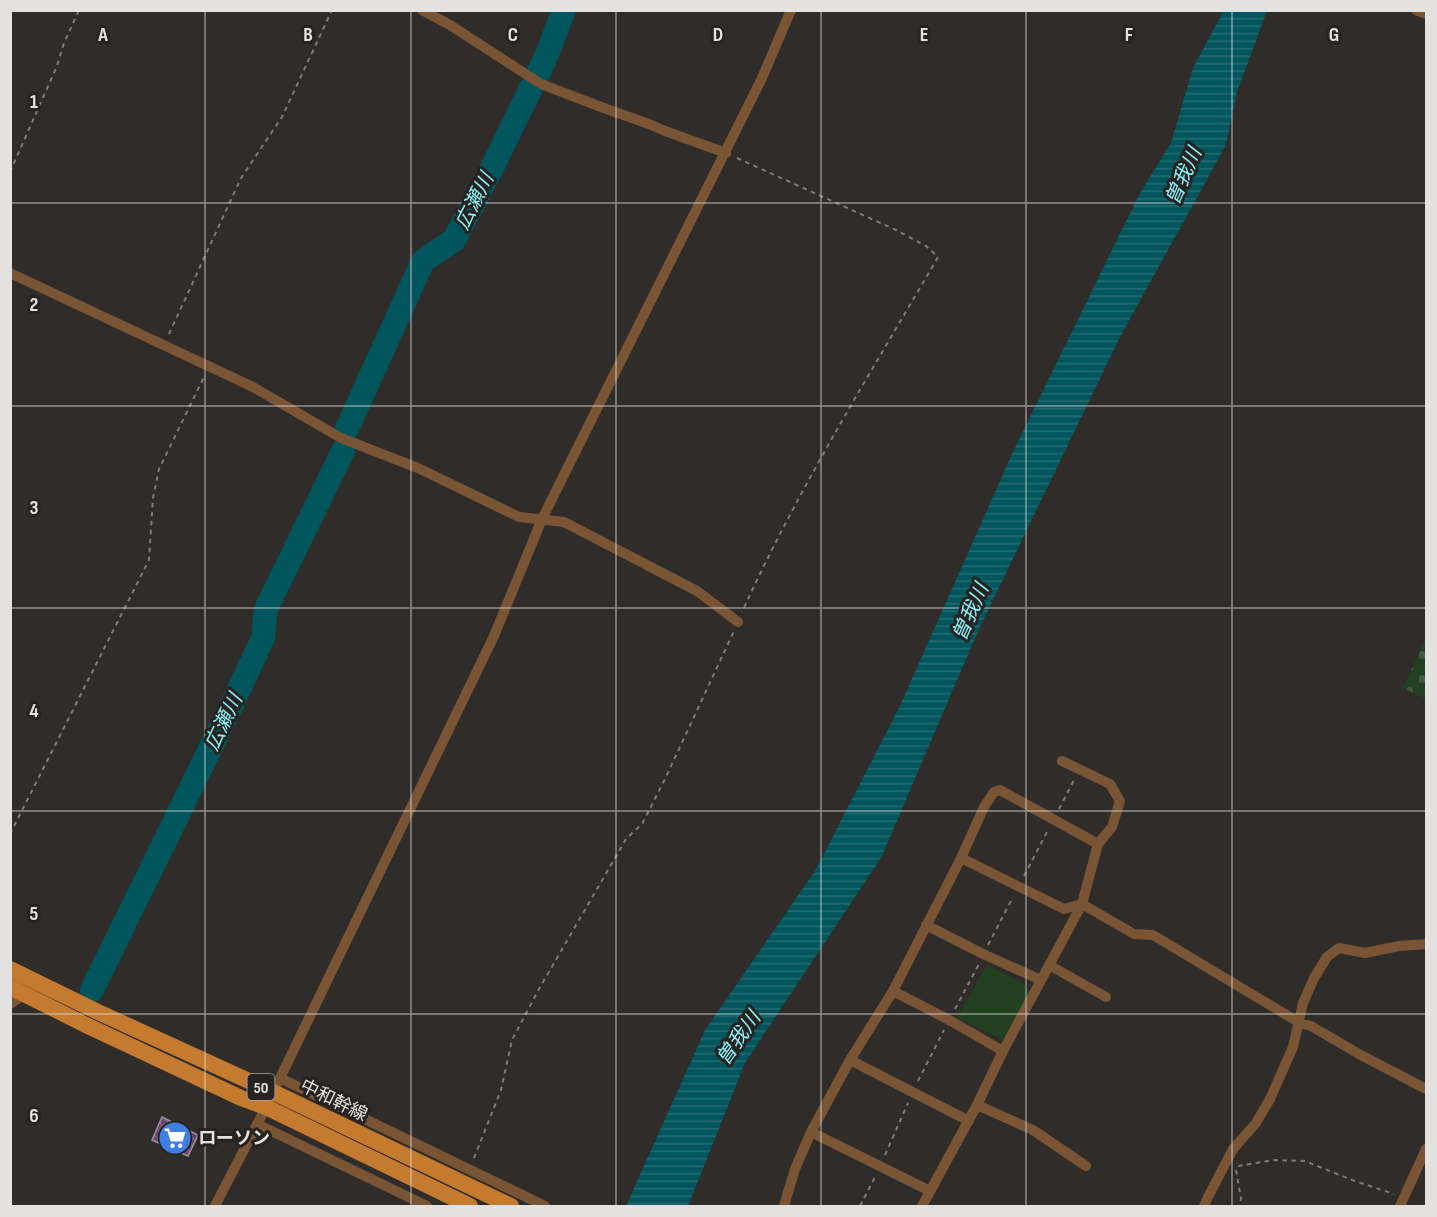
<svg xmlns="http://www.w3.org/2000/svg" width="1437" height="1217" font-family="'Sofia Sans Condensed','Noto Sans JP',sans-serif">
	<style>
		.green { fill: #214120 }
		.cemetery { fill: url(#cemetery-stones) }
		.water { fill: url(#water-rules) }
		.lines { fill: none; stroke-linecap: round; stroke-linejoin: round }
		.river { stroke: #00565c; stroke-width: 24 }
		.building { fill: url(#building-back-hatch); stroke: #979396; stroke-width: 1.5 }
		.path { stroke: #7e7b79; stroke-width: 2; stroke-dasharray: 4.5 4.5; stroke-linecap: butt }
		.minor { stroke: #795535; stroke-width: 10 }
		.primary { stroke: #c47a2f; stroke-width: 16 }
		.grid { fill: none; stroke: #e4e2e0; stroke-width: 1.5; stroke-opacity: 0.55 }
		.labels { text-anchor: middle; stroke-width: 6; stroke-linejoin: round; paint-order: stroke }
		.shield { fill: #262320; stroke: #aba9a6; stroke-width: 1.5 }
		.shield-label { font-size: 16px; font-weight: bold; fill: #e4e2e0 }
		.street-label { font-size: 18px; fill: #e4e2e0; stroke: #262320 }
		.poi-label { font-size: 18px; font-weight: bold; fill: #e4e2e0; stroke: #262320; text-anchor: start }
		.water-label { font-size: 20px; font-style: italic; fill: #8cf1f9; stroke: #262320 }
		.grid-label { font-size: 20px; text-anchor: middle; font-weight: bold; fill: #e4e2e0; stroke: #262320; stroke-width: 6; stroke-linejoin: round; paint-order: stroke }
	</style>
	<defs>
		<pattern id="cemetery-stones" width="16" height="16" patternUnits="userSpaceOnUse" patternTransform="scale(1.5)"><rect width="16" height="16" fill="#214120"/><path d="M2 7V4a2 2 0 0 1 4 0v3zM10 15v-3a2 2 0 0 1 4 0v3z" fill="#415c40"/></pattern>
		<pattern id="water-rules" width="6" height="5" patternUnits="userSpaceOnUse" patternTransform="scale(1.5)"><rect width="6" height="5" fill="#00565c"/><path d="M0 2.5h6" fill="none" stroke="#256e73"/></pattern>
		<pattern id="building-back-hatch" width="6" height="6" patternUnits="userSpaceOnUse" patternTransform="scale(1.5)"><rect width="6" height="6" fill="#71436f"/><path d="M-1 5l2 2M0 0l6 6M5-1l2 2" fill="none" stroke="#855e83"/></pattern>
	</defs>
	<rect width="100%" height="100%" fill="#302c2a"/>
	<!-- green -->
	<path class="green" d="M987,965L1023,983L1030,994L1006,1041L957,1018Z"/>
	<!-- cemetery -->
	<path class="cemetery" d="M1426,638V699L1403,688Z"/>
	<!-- water -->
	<path class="water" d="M1224,10L1267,11L1237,92L1226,145L1121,335L978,631L882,856L745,1063L688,1206H626L705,1030L815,871L899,708L1012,454L1140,193L1171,143L1193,68Z"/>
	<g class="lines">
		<!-- river -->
		<path class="river" d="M538,74L547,54L564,10
			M345,433L423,261L454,240L490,172L531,88
			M92,990L235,698L263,638L266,609L343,451"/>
	</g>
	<!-- building -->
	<path class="building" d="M162,1117L198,1135L188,1156L152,1140Z"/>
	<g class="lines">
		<!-- path -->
		<path class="path" d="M737,158L896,230L926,246L938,257C870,374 798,489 742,612
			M10,172L57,66L64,43L79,10
			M169,334L241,178L282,117L332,10
			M1059,809L1074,780
			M10,834L149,560L153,498L159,469L204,377
			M1024,876L1048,830
			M988,945L1013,897
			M955,1009L979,964
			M918,1081L944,1030
			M885,1155L908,1103
			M474,1158L501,1090L512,1040L539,989L626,839L642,824L665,779L734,631
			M1238,1166L1273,1160L1305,1161L1352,1180L1394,1194
			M1236,1170L1241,1199L1239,1206
			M860,1206L875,1177"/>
		<!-- minor -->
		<path class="minor" d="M422,10L450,25L541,84L601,107L649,124L665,131L726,153
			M1416,10L1426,14
			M10,273L253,387L341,438L418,468L519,517L564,522L697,591L738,622
			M1062,761L1110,784L1120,801L1112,827L1098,844
			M961,858L1064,909L1082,904L1134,934L1153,935L1300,1023L1311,1026L1359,1054L1426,1089
			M926,925L983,954L1041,980
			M1049,965L1106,997
			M893,991L949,1020L1003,1051
			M10,1004L25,994
			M850,1060L969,1121
			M280,1078L545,1206
			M977,1105L1033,1130L1086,1166
			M257,1124L427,1206
			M811,1132L930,1191
			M215,1206L266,1107L494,636L542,519L762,78L791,10
			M784,1206L795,1169L811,1132L850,1060L893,991L961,858L984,807L994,792L1000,790L1098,844L1082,904L1003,1051L977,1105L922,1206
			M1204,1206L1208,1197L1233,1149L1256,1123L1270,1099L1293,1047L1303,1003L1314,978L1327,957L1339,948L1365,953L1399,946L1426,944
			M1400,1206L1426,1149"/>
		<!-- primary -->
		<path class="primary" d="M10,969L98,1012L273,1092L511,1206
			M10,987L88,1026L241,1098L266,1107L470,1206"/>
	</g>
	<!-- grid -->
	<path class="grid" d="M205,10V1206M411,10V1206M616,10V1206M821,10V1206M1026,10V1206M1232,10V1206M10,203H1426M10,406H1426M10,608H1426M10,811H1426M10,1014H1426"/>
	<!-- icons -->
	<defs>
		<g id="supermarket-disc" transform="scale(1.725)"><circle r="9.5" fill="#3f7fe0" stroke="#262320"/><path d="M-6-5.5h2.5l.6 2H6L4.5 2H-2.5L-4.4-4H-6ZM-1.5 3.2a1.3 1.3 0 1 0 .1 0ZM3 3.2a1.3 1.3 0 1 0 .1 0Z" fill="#fff"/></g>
	</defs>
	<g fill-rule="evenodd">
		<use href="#supermarket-disc" x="175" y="1138"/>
	</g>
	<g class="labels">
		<!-- shield labels -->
		<rect class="shield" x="247.5" y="1074" width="27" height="26" rx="4.5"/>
		<g class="shield-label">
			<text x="261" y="1093">50</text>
		</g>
		<!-- street labels -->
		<g class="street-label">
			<text transform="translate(334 1100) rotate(26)" y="6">中和幹線</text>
		</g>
		<!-- poi labels -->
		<g class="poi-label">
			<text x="198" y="1144">ローソン</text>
		</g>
		<!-- water labels -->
		<g class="water-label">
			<text transform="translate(1183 176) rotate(-66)" y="7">曽我川</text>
			<text transform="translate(474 201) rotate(-63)" y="7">広瀬川</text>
			<text transform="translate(970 612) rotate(-66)" y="7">曽我川</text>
			<text transform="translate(223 722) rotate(-64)" y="7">広瀬川</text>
			<text transform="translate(738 1038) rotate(-55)" y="7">曽我川</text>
		</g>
	</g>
	<g class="grid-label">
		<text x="103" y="41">A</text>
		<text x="308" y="41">B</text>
		<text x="513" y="41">C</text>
		<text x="718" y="41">D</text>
		<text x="924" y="41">E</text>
		<text x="1129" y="41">F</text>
		<text x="1334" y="41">G</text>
		<text x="34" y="108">1</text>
		<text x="34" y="311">2</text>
		<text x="34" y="514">3</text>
		<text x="34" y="717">4</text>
		<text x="34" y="920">5</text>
		<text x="34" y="1122">6</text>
	</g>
	<!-- border -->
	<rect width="1437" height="1217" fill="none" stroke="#e4e2e0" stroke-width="24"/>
</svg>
